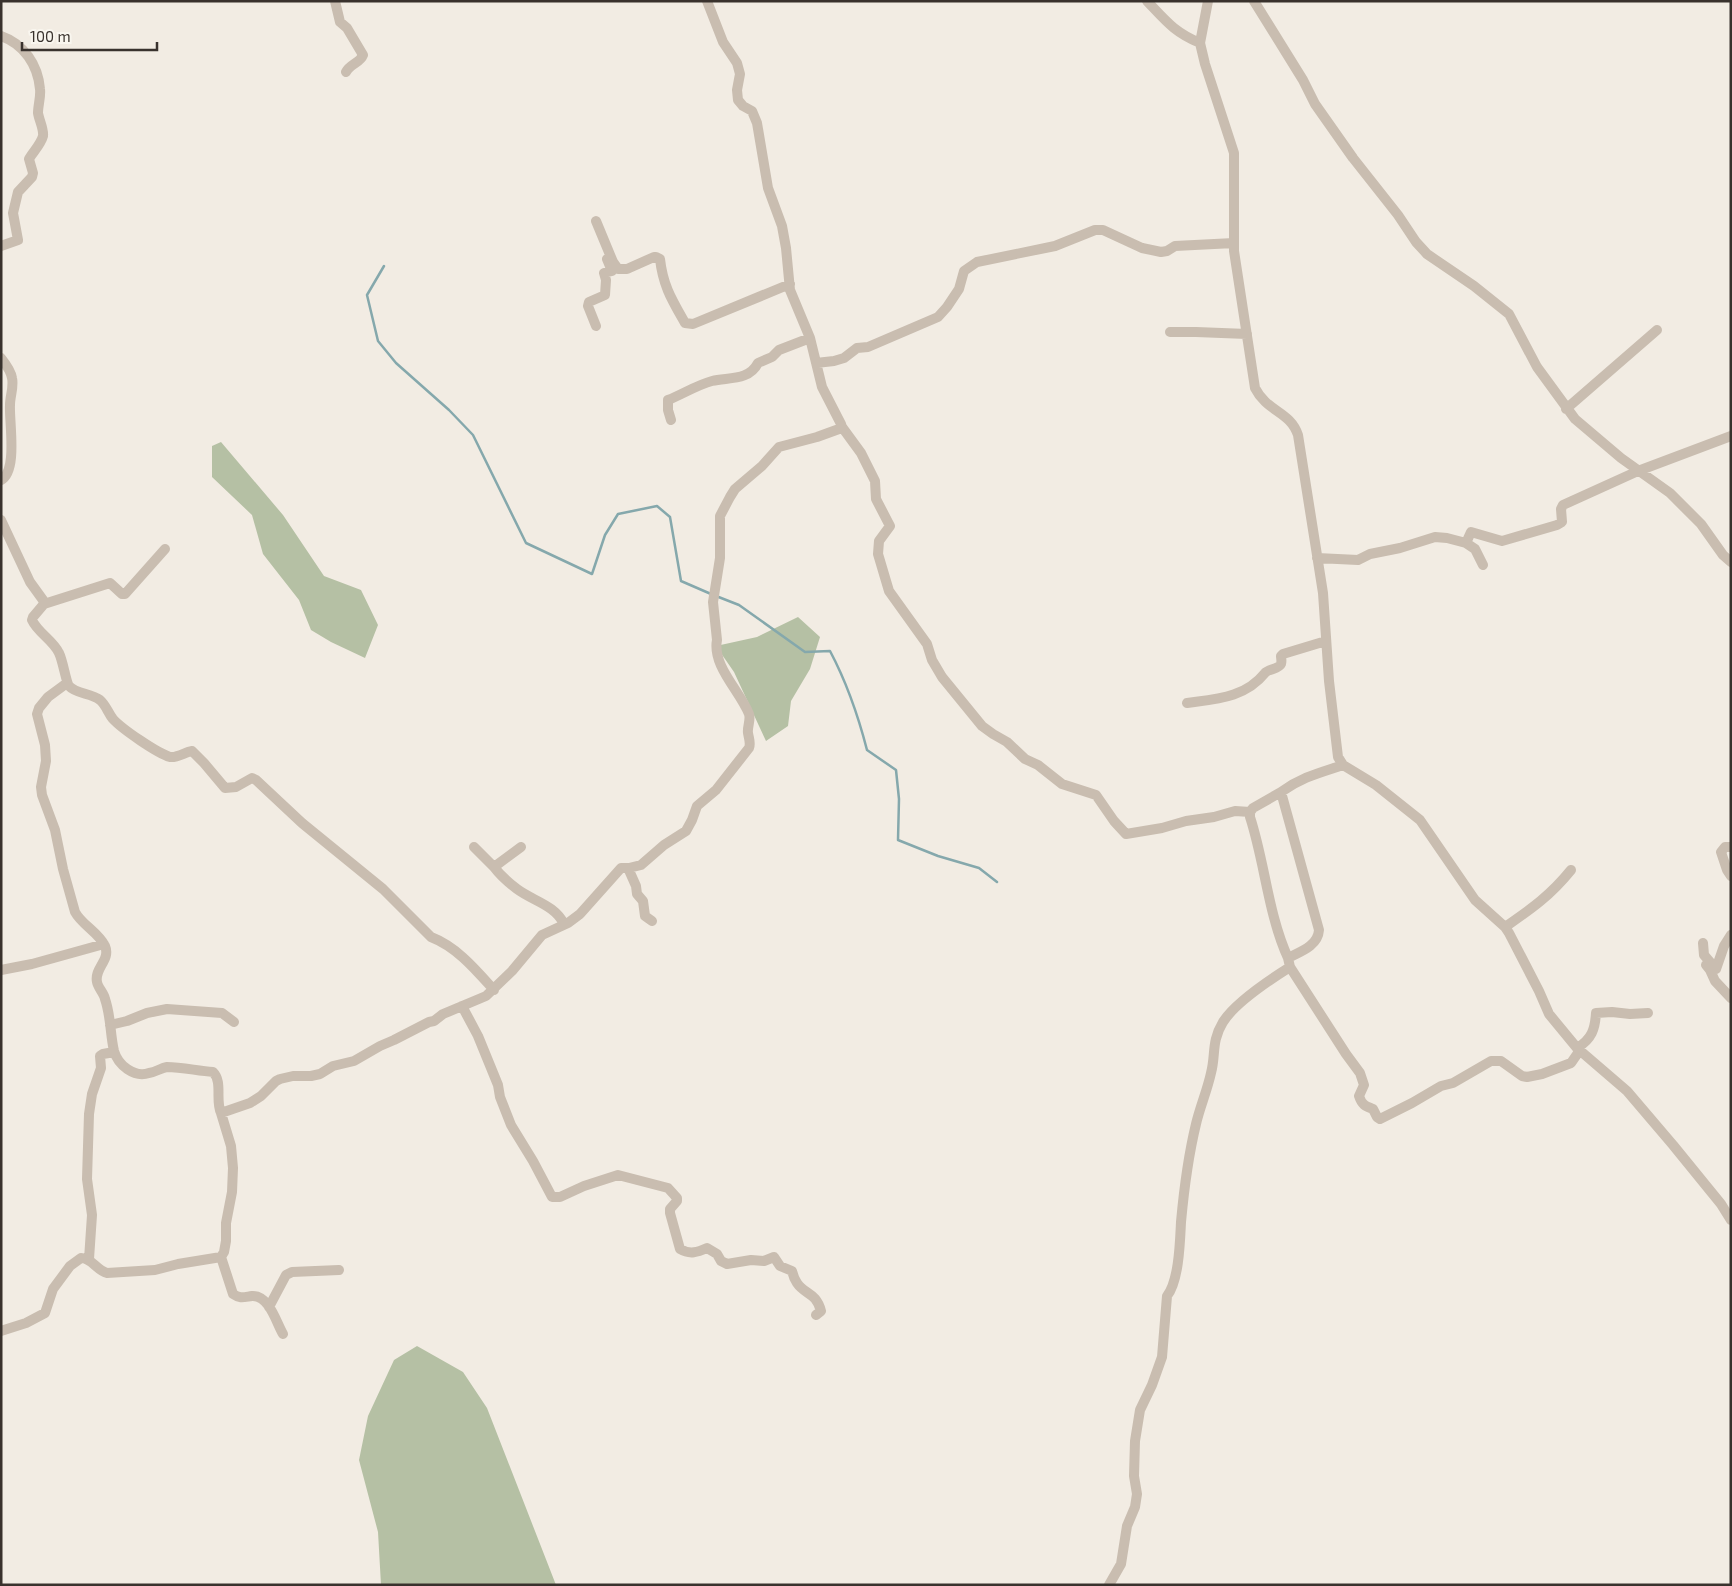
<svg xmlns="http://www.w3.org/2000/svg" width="1732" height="1586" font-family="'Exo 2',sans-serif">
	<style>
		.green { fill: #b5c0a4 }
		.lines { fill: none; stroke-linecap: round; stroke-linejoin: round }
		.stream { stroke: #85a8ac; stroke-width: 2.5 }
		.minor { stroke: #c9bdb0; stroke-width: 10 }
	</style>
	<rect width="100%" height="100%" fill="#f2ece3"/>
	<!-- green -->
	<path class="green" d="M221,442L283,515L324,576L361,590L378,625L365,658L331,642L311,630L299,600L263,554L252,515L212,477V446Z
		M798,617L820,637L810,669L791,701L788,726L766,741L734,672L716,646L757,637Z
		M417,1346L463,1372L487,1408L556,1585H381L378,1532L359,1460L368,1416L394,1360Z"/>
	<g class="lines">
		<!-- stream -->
		<path class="stream" d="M384,266L367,295L378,341L396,363L449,410L473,435L526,543L592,574L605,535L618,514L657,506L670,517L681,581L711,594
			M716,596L739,605L805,652L830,651C847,683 858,715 867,750L896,770L899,799L898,840L938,856L979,868L997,882"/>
		<!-- minor -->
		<path class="minor" d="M335,1L340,22L347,28L363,55C360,63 350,64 346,72
			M707,1L723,42L737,63L740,74L737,90L738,100L743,106L752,111L757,123L768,188L782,226L786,248L790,290L810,338
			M1147,1C1166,21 1174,32 1200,43
			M1208,1L1200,43L1205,64L1234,153V251L1255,388C1267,412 1290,411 1298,435L1323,593L1329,681L1338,757L1343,765L1376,785L1420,820L1475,900L1505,927L1509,933L1539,991L1549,1014L1577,1048L1627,1091L1673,1145L1721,1204L1731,1220
			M1254,1L1303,80L1315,104L1353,158L1398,215L1416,242L1427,254L1474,286L1509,314L1537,367L1575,419L1621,458L1670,493L1701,524L1723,555L1731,562
			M1,36C24,44 38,65 40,89C41,97 38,105 38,113C39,120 44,129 43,136C41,144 33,152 29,159L33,173L32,177L18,192L13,213L18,240L1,246
			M596,221L613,262L618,269H627L654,257H656L660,259C663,286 672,300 685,323L693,324L790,284
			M596,326L588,306L589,302L605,295L606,280L604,273L612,271L607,259
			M1170,332H1196L1247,334
			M1,358C5,363 11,371 12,378C14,387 10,396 10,405C9,422 18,471 1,480
			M816,363L834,361L844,358L857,348L868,347L938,317L947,307L959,289L964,271L977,262L1055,246L1095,230H1103L1142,248L1161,252L1167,251L1175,246L1234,243
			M1566,409L1657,330
			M842,427L861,453L875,481L876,499L890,526L879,541L878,554L889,591L927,644L932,660L942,677L982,726L993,734L1007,742L1025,759L1038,765L1062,784L1096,795L1114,821L1126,834L1162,828L1186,821L1214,817L1235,811L1250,812
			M1,520L30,582L43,600L44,604L33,617L32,620C38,633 53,640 59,653C63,661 66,682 69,686C76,694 91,693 100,700C106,705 108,713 113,719C122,729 157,753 170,757C178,758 185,752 192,751L204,763L225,788L236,787L252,778L256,780L302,823L383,889L431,937C457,947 476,970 494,990
			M1466,543L1471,532L1502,541L1557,525L1562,522L1561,509L1563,505L1638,471L1731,436
			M1317,558L1358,560L1370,554L1400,548L1435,537L1447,538L1466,543L1475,549L1483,565
			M44,604L110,583L122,594H125L165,549
			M67,683L48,697L39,708L37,714L45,745L46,761L41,787L42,795L55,830L63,869L75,912C82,925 98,932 105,946C111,960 94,968 97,982C98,988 104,993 105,999C111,1016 110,1034 114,1051C118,1065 134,1078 149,1073C156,1072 161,1068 167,1067C182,1067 198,1071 213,1072C223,1082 215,1100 221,1113L250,1103L261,1096L276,1081L280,1079L293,1076H311L320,1074L333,1066L354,1061L380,1046L394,1040L429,1022L434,1021L443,1014L486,996L512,971L542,935L568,923L580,914L621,868H629L641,865L664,845L686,831L692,820L697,806L716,790L749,748C751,743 749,739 748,733C747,727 751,720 749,714C740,691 712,666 717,640L713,602L720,558V516L730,497L735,489L762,466L779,447L817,437L839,429L842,427L841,424L822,387L810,338L779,350L772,357L758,363C749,381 728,377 712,381C697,385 683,394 668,400V410L671,420
			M1187,703C1216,699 1245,698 1265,673C1268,669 1279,669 1281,664C1282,661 1281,658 1281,656L1283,654L1326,641
			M1281,792L1253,808L1250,812V817C1265,863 1268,914 1288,958
			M474,847L494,867
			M521,847L494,867C500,875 509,883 517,889C533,901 555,905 564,924
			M1731,847H1725L1721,852L1727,870L1731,876
			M628,868L636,886L637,894L643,901L645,916L652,921
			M1505,927C1531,909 1550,896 1571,870
			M1703,943L1704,955L1716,969L1724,946L1731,935
			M1706,965L1710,970L1715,981L1731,998
			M1290,967L1346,1054L1360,1073L1364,1085L1359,1096C1362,1105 1365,1106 1373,1109L1377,1117L1380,1119L1412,1103L1441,1086L1453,1083L1491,1061H1501L1522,1076L1527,1077L1542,1074L1571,1063L1580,1050
			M1,970L32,964L104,944
			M462,1006L478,1036L498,1085L500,1097L511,1125L533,1161L552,1197H560L584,1186L618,1175L668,1188L677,1198V1201L670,1209V1213L680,1249C690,1255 698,1252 707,1248L717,1254L721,1261L727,1264L751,1260L764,1261L774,1257L780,1266L792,1271C793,1275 795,1280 797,1283C805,1295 816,1292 821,1311L816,1315
			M110,1025L127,1021L147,1013L167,1009L222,1013L234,1022
			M1577,1048C1592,1039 1595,1029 1596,1013L1612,1012L1630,1014L1648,1013
			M221,1257L224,1252L226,1241V1223L232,1192L233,1168L231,1146L221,1113
			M89,1259L92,1215L87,1179L89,1114L92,1094L101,1068L100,1056L103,1054L114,1052
			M269,1307L286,1275L292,1272L339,1270
			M1,1331L26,1323L45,1313L53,1289L70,1266L81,1258C92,1258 96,1270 107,1273L155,1270L178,1264L221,1257L233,1294C240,1299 244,1297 252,1296C269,1295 276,1322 283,1334
			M1109,1585L1121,1564L1127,1526L1135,1507L1137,1494L1134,1476L1135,1441L1140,1410L1152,1385L1162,1357L1167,1296C1179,1281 1180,1242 1181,1222C1184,1189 1188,1157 1196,1124C1200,1107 1207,1091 1211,1073C1216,1054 1211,1042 1223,1022C1235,1003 1271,979 1290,967L1288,958C1300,952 1318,946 1319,930L1281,792C1302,777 1319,773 1343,765"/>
	</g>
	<!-- border -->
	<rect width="1732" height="1586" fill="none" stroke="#39322d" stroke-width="5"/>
	<!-- scale -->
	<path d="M22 42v8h135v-8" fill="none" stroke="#39322d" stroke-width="2.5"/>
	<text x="30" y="42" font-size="15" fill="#39322d" stroke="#f9f6ef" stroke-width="4" paint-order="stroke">100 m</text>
</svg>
